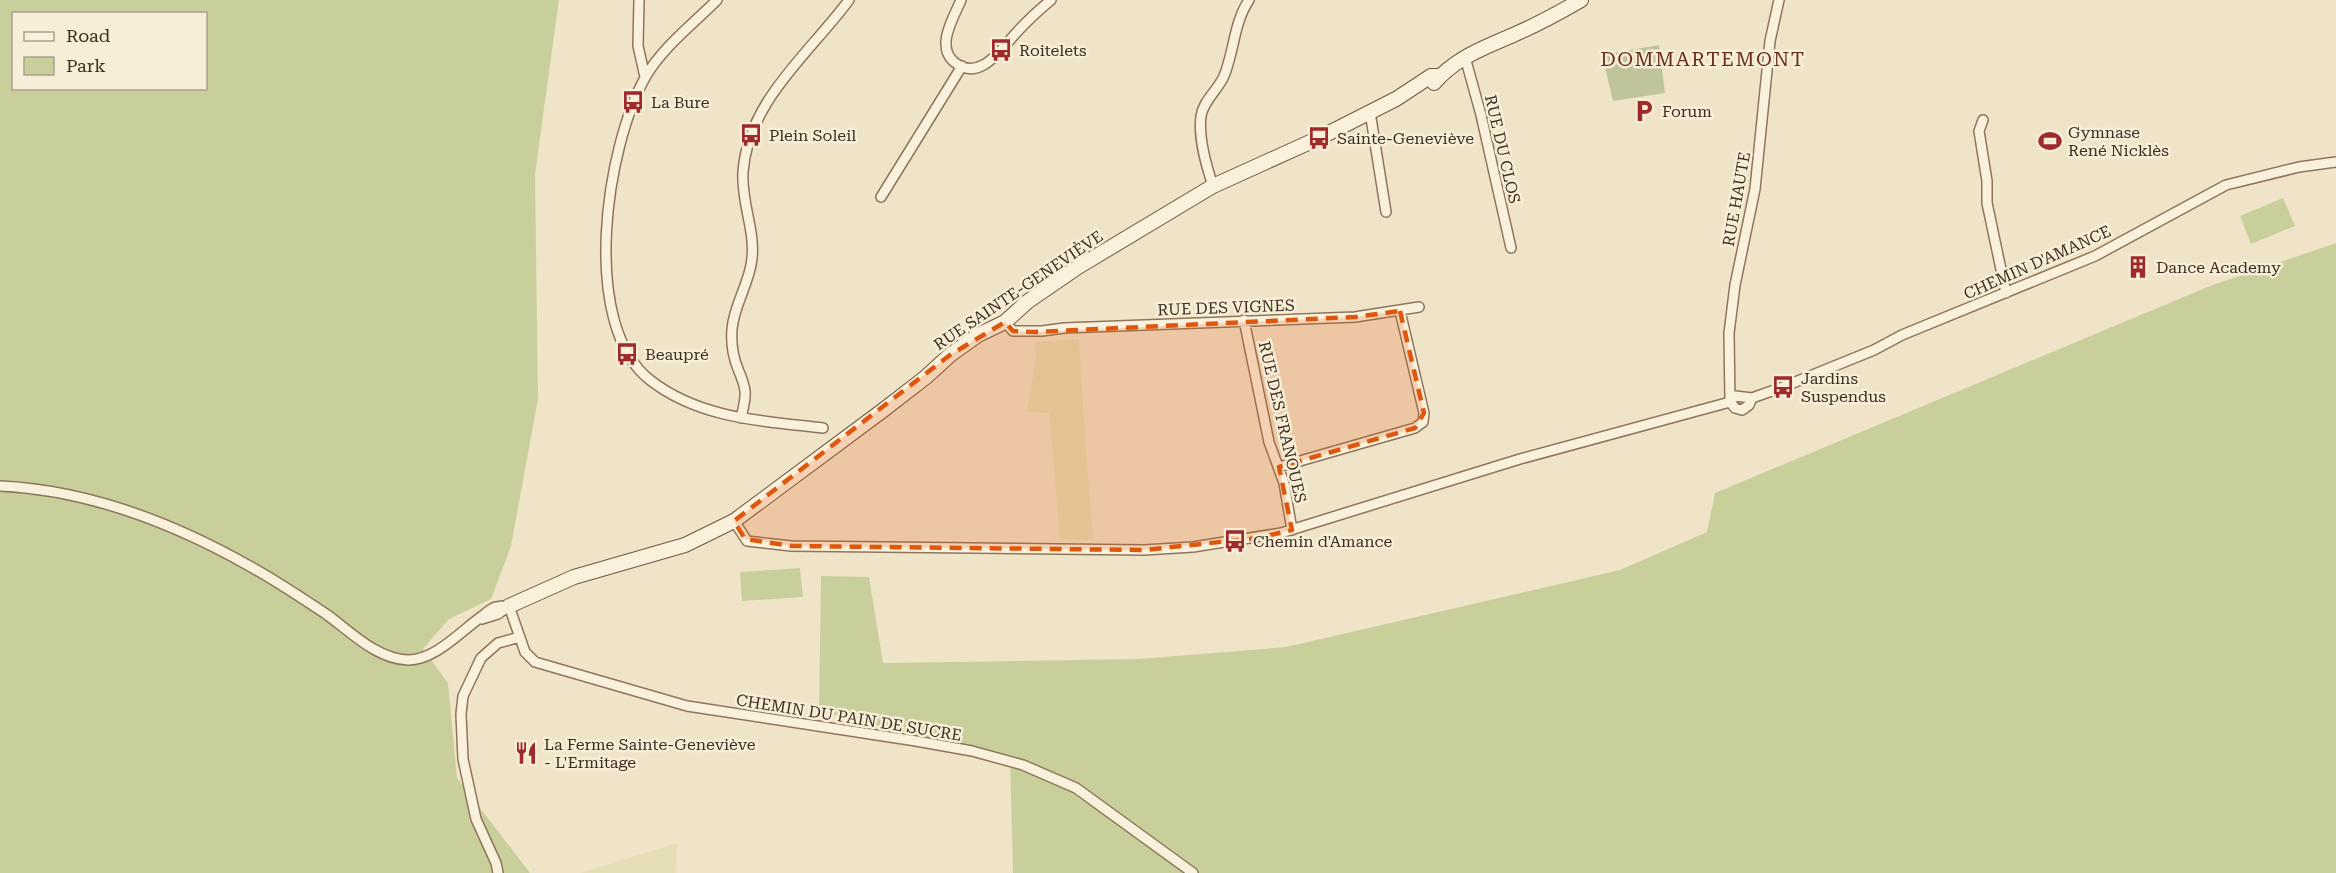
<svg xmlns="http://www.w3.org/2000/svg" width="2336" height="873" font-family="'Roboto Serif',serif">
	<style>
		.farmland { fill: #e6deb5 }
		.green { fill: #c9cf9b; fill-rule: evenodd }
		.cemetery { fill: #bfc49a }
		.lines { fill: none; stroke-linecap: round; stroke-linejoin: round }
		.street-casing { stroke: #8d765c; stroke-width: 12 }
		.secondary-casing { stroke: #6f573f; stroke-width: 16 }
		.street { stroke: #faf1dc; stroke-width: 9 }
		.secondary { stroke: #faf1dc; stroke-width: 14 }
		.marked { fill: #df570d; fill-opacity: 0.2; stroke: #df570d; stroke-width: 4.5; stroke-dasharray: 12 8; stroke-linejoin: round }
		.labels { text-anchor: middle; stroke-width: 5; stroke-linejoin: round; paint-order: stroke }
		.poi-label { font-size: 16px; fill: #3d2e20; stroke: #f7eed8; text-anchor: start }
		.street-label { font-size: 16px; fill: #3d2e20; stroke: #f7eed8 }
		.quarter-label { font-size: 20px; letter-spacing: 1.5px; fill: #6b2e1e; stroke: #f7eed8 }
	</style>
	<rect width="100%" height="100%" fill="#f0e4c8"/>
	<!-- farmland -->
	<path class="farmland" d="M1079,339L1085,436L1093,540L1060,539L1049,413L1027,412L1036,358L1035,342Z
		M677,843L676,873H580Z"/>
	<!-- green -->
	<path class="green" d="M0,0H559L535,174L538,399L511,546L491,599L449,619L423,649L448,683L457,778L530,873H0ZM14,14H206V88H14Z
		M2283,198L2295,226L2251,244L2240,216Z
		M2336,243V873H1013L1010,758L819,711L821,576L869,577L883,663L1139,659L1286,647L1620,570L1707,532L1715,493L2210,286Z
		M800,568L803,597L742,601L740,572Z"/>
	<!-- cemetery -->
	<path class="cemetery" d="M1659,45L1665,93L1613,101L1602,55Z"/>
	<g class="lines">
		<!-- street casing -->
		<g class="street-casing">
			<path id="street" d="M639,0L638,46L645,77
				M717,0C693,24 663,47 646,76C606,146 579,324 650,380C700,419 763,421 823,428
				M961,0C954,17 936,45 953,61C979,84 1001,49 1017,32C1027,21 1039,10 1051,0
				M1465,57L1481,115L1511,248
				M1370,112L1386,212
				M1983,120L1979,131L1987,181V203L2006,293
				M1213,186C1206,165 1198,138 1201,116C1203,101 1218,90 1224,76C1234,52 1234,22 1249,0
				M881,197L962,66
				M1244,320L1269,442L1284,483L1292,530
				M1005,322L1013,331H1042L1064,328L1355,317L1419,307
				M1730,402L1729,333L1735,285L1755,189L1770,41L1779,0
				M1730,402L1735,408L1742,410L1749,405L1752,398
				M741,418C743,409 746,399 745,391C744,383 741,376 738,369C733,357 731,342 732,329C734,304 750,283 752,258C755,229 741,202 743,172C748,101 809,54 849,0
				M1279,467L1415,428L1423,422L1424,413L1400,311
				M0,486C89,490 176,524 253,568C278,582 302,598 326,614C350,631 376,659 408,660C435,660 460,632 481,617C485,614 491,608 496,607C500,606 505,606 509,606
				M734,521L747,541L791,546L1144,550L1193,547L1281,533L1520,459L1730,402L1735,396L1752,398L1783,387L1874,350L1902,335L2095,256L2226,185L2299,167L2336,162
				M509,606L525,652L535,662L687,706L916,741L972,751L1023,765L1076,788L1193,873
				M482,619L498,614L509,606
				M498,873L496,863L476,819L463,759L461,714L463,696L481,658L498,643L520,637"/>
		</g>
		<!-- secondary casing -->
		<g class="secondary-casing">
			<path id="secondary" d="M1434,83C1458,55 1490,46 1522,31C1542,22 1562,11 1581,0
				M509,606L574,577L685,545L734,521L882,411L926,377L950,355L978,335L1005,322L1027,302L1078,267L1213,186L1319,138L1396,99L1431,76H1439"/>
		</g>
		<!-- street -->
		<use href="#street" class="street"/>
		<!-- secondary -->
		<use href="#secondary" class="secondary"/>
	</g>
	<!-- marked area -->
	<path class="marked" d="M1400,311L1424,413L1415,428L1279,467L1292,530L1258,538L1144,550L791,546L745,539L734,521L950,355L1005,322L1013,331L1034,332L1355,317Z"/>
	<!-- icons -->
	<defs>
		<g id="bus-bare" transform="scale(1.8)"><path d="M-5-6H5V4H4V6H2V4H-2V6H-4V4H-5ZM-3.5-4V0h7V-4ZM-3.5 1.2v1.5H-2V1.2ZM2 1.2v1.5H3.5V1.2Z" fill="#9e2a2b" stroke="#f7eed8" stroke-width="2.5" paint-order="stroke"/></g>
		<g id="parking-bare" transform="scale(1.8)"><path d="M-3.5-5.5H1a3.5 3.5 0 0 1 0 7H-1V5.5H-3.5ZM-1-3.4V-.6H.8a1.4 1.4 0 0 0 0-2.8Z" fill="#9e2a2b" stroke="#f7eed8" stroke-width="2.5" paint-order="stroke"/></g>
		<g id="stadium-bare" transform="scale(1.8)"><path d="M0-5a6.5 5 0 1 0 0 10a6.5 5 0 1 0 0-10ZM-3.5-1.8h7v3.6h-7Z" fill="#9e2a2b" stroke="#f7eed8" stroke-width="2.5" paint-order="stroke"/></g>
		<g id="building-bare" transform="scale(1.8)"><path d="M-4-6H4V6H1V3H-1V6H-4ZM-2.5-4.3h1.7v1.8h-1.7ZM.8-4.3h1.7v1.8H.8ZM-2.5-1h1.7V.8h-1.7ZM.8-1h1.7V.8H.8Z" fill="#9e2a2b" stroke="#f7eed8" stroke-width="2.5" paint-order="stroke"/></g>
		<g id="restaurant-bare" transform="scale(1.8)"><path d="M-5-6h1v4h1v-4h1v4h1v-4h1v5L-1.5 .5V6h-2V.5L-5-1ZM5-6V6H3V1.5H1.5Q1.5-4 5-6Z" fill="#9e2a2b" stroke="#f7eed8" stroke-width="2.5" paint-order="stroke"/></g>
	</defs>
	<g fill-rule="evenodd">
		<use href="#bus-bare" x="1001" y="50"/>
		<use href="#bus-bare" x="633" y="102"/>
		<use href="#parking-bare" x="1644" y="111"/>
		<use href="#bus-bare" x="751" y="135"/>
		<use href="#bus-bare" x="1319" y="138"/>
		<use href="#stadium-bare" x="2050" y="141"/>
		<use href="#building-bare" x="2138" y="267"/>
		<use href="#bus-bare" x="627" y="354"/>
		<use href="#bus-bare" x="1783" y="387"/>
		<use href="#bus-bare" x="1235" y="541"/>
		<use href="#restaurant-bare" x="526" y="753"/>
	</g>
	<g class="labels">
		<!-- poi labels -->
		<g class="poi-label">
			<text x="1019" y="56">Roitelets</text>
			<text x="651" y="108">La Bure</text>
			<text x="1662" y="117">Forum</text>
			<text x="2068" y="138">Gymnase<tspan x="2068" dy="18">René Nicklès</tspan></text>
			<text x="769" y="141">Plein Soleil</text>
			<text x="1337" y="144">Sainte-Geneviève</text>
			<text x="2156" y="273">Dance Academy</text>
			<text x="645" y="360">Beaupré</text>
			<text x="1801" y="384">Jardins<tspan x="1801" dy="18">Suspendus</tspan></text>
			<text x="1253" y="547">Chemin d'Amance</text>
			<text x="544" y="750">La Ferme Sainte-Geneviève<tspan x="544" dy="18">- L'Ermitage</tspan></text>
		</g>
		<!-- street labels -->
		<g class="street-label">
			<text transform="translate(1503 149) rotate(77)" y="6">RUE DU CLOS</text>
			<text transform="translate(1736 199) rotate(-80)" y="6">RUE HAUTE</text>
			<text transform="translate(2037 262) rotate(-24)" y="6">CHEMIN D'AMANCE</text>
			<text transform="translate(1018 290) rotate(-34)" y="6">RUE SAINTE-GENEVIÈVE</text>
			<text transform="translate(1226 307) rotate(-2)" y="6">RUE DES VIGNES</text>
			<text transform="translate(1283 422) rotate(77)" y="6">RUE DES FRANOUES</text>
			<text transform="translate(849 717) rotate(9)" y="6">CHEMIN DU PAIN DE SUCRE</text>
		</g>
		<!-- quarter labels -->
		<g class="quarter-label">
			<text x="1703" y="66">DOMMARTEMONT</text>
		</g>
	</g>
	<!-- legend -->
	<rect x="12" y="12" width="195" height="78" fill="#f7eed8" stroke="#ada18e" stroke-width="1.5"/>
	<rect x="24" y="32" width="30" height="9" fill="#faf1dc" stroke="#ada18e" stroke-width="1.5"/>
	<text x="66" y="42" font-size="18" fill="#3d2e20">Road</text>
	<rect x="24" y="57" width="30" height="18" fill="#c9cf9b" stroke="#ada18e" stroke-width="1.5"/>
	<text x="66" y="72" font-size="18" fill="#3d2e20">Park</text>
</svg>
